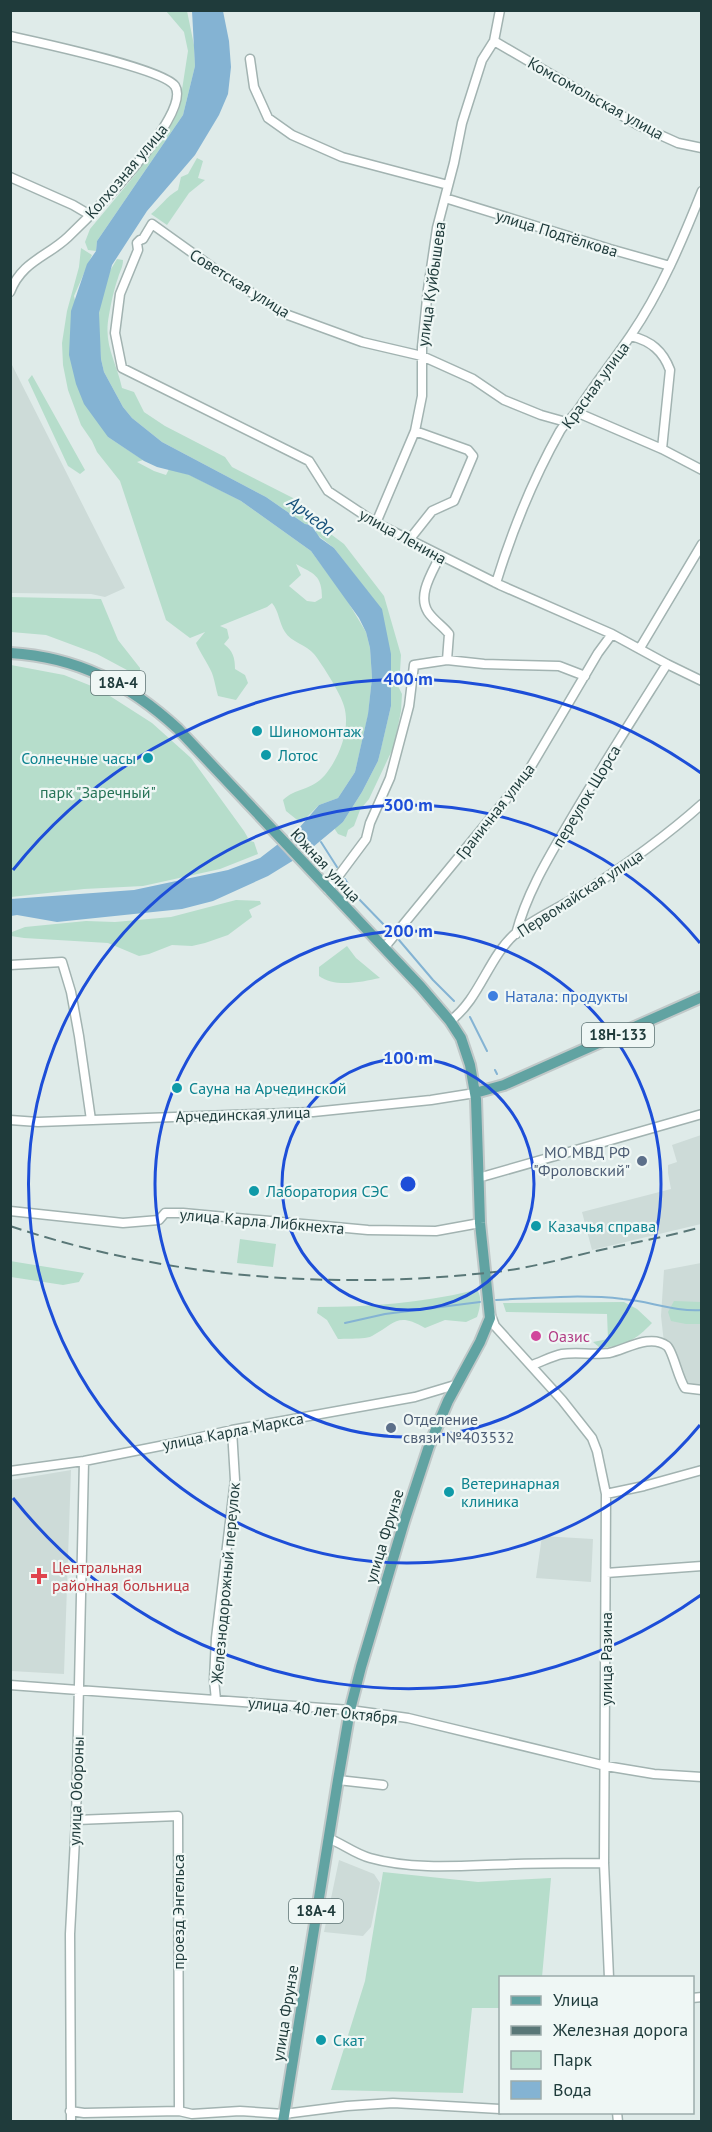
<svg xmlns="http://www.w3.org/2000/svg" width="712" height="2132" font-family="'PT Sans',sans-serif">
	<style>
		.built { fill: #cddbd8 }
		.green { fill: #b6ddcb; fill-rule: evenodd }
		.water { fill: #84b3d3 }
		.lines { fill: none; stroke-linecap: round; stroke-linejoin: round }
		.stream { stroke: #84b3d3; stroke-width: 2 }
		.minor-casing { stroke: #a2b3b1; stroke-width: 11 }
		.major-casing { stroke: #c0c8c8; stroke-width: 14 }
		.minor { stroke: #fff; stroke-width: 8 }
		.major { stroke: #61a3a2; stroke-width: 10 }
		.rail { stroke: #597777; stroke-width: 2; stroke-dasharray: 12 6; stroke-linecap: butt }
		.ring { fill: none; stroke: #1d4ed8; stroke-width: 3 }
		.culture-dot { fill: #0f9aa8; stroke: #eff7f5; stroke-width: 2 }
		.shop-dot { fill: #3f7fe0; stroke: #eff7f5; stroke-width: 2 }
		.service-dot { fill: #5c6f8a; stroke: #eff7f5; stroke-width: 2 }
		.hotel-dot { fill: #d1479c; stroke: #eff7f5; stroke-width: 2 }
		.health-dot { fill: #e0444e; stroke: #eff7f5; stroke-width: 2 }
		.labels { text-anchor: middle; stroke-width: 4.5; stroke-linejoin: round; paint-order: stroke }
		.shield { fill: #eff7f5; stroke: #5d7373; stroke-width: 1.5 }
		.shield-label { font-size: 15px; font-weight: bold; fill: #1f3b3b }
		.street-label { font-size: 16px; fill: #1f3b3b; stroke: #eff7f5 }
		.culture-label { font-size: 16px; fill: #0d838f; stroke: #eff7f5; text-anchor: start }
		.park-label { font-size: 16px; fill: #287458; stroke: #eff7f5 }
		.shop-label { font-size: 16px; fill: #366cbe; stroke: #eff7f5; text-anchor: start }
		.service-label { font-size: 16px; fill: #4e5e75; stroke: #eff7f5; text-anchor: end }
		.hotel-label { font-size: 16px; fill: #b23c85; stroke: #eff7f5; text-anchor: start }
		.health-label { font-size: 16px; fill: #be3a42; stroke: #eff7f5; text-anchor: start }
		.water-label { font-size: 18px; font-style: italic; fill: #17517a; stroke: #eff7f5 }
		.centre { fill: #1d4ed8; stroke: #eff7f5; stroke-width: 3 }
		.ring-label { font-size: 18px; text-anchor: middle; font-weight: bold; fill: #1d4ed8; stroke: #eff7f5; stroke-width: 4.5; stroke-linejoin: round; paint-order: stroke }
	</style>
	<rect width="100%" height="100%" fill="#dfebe9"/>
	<!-- built -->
	<path class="built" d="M11,363L106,551L125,588L105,597L91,594L11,593Z
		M701,1135V1224L592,1250L582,1212L671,1189L668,1173V1165L677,1162L672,1145Z
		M701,1263V1388L684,1383L671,1342L664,1343L661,1316L664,1270Z
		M71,1470L64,1674L11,1671V1480Z
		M542,1536L593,1539L591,1582L536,1578Z
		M339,1860L374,1874L380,1883L371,1927L363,1936L324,1932Z"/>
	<!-- green -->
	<path class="green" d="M166,11H187L194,45L195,66L183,115L97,241L96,251L88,250L85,242L90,229L135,175L161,136L171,125L179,109L188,51L184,32Z
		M197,158L203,161L198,178L205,180L189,193L167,225L151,214C161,206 166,197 178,190L181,177L188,174Z
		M81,248L92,255L74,296L108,437L143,460L137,462L154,471L166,475L169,469L190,475L241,501L311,551L345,597L366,632L370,648L372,678L368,715L355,772L338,798L319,805L301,823L286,811L283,800C295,788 311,791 325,775C339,758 351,729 344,706C341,694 322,664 314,654C307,645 291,642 285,632C279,623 279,611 272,603L267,607L220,626L227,629L229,638L224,644C233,651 235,658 235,669L245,675L248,683L236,700L218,696C216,689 215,683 213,676C211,668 200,653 196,643L205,632L190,638L166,620L120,481L97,452L92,441L81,425L68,390L63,365L62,343L67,311L79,267ZM296,564C314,574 322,575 322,598L315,602L307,601L289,586L301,575Z
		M117,259L123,260C123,267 120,271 118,278C114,289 111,303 109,315C103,345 116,360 122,388L134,392L144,412L165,426L225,457L232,467L293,498L320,521L311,525L305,524L266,497L162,442L132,418L123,407L104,372L101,359L98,321L100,306L108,274Z
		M32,375L85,470L80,474L68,466L28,380Z
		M318,528L324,529L344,544L384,596L401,655L399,688L402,694L401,711L394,746L369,799L360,810L354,826L348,830L346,837L338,834L334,828L343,822L362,792L378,761L391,706L385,629L381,609L334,548L315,533Z
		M10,597L101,599L118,640L140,668V677L97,654L46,635L11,632Z
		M11,665L64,675L99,689L152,723L191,758L244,831L248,838L246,840L254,842L258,854L220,869L143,886L84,889L11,897Z
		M236,900L260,901L261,904L249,910L252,917L228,935L205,943L192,946L172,945L149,954L139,956L108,943L24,938L11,936L12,932L25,927L86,921L115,922L171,917Z
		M347,946L356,958L380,978C361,982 335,988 319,976V967Z
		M240,1239L276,1244L273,1267L237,1263Z
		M10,1261L84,1273L79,1282L63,1285L11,1277Z
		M471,1291H478C482,1299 480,1308 477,1317L466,1322L445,1320L425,1328C397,1312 396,1323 372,1336C364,1340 348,1338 338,1339L327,1320L317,1313L318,1307C369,1307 421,1303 471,1291Z
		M674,1301L701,1302V1324H686L671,1321L668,1312Z
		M624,1302L637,1309L652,1323C636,1340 625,1346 600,1348L593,1342L608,1339L607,1314L506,1312L503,1303Z
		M383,1872L478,1882L551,1878L542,1977L500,1978V2008H472L463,2093L331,2090L365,1981Z"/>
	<!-- water -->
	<path class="water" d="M192,11H223L229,41L231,67L228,94L219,115L195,155L147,211L112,265L99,313L101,359L104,372L123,407L132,418L162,442L266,497L305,524L311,525L320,538L334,548L382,609L391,654V706L381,749L378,761L362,792L343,822L307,852L268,876L213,901L182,909L57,922L17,915L11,916V899L134,890L228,870L260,858L299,828L319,805L338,798L355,772L368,714L372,678L370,648L366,632L359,618L311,551L241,501L189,475L157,467L144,461L108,437L84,404L76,384L69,355L71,311L87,264L96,251L97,241L183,115L195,66Z"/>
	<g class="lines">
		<!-- stream -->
		<path class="stream" d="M321,842L337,867
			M345,879L355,895L390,931
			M399,940L433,980L454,1001
			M470,1017L487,1051
			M495,1070L497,1074
			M496,1300C537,1298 581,1294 623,1299C649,1301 675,1312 702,1310
			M345,1323L385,1314L480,1302"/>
		<!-- minor casing -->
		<g class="minor-casing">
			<path id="minor" d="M10,36C37,42 164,69 175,86C193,114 90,216 68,237C47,257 22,261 10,292
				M494,41L638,125L678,143L702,148
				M250,59L254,87L268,118L292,135L342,157L448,185
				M10,177L73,205L90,215
				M445,198L610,249L670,266
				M631,336C651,341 663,351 670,370L662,449
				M576,412L662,449L702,470
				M566,422L541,415L504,400L473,379L422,356L362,342L288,315L226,277L152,224L143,239L140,240L137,243L138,250L120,294L115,333L122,368L309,461L328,491L376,523L500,585L612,634L667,664L702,681
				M376,523L415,431L422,396V347L428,289L437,228L454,163L462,123L482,60L494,41L500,10
				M409,540L432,511L454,501L473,456L468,450L415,431
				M440,556C432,573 417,595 428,612C434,621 443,626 449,634L447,660
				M496,583C512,531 533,479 560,431C565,423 573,417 578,410C595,384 614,360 631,335C661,291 682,241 702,191
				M640,648L702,544
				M328,890L366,839L370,823L390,778L409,706L414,665L447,660L484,664L559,666L585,676
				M516,934C526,895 547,860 567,826C599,771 633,718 667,664
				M384,948L526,775L598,653L612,634
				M10,965L62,962L71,992L79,1036L91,1120
				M450,1021C480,999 488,957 516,933C535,918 559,908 579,895C623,867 664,838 702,804
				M10,1120L38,1122L313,1112L431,1100L475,1093
				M478,1178L702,1114
				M10,1211L123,1223L159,1220L165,1213H183L368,1230L436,1231L480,1223
				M490,1313L495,1326L562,1400L592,1438L597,1451L606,1494L604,1863L609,1978
				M532,1365C541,1362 552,1356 562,1354C577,1352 593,1355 609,1353C625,1350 650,1333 667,1346C673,1351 678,1378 685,1388L702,1390
				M10,1471L84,1461L170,1444L232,1430L415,1397L455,1385
				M606,1494L644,1486L702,1470
				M606,1573L702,1566
				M10,1685L350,1710L408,1718L606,1766L654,1774L702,1777
				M216,1700L214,1680L216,1638L235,1480L232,1430
				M338,1780L383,1785
				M76,1820L178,1816L179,2111
				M328,1838C343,1844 355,1854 370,1858C416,1871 469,1865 516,1864C545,1863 575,1863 604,1863
				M692,1998L702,1997
				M70,2111L84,2113L179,2111L192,2114L240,2111L284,2114L347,2106L393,2103L500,2109
				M617,2112L618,2122
				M71,2122L70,1934L76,1820L84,1461"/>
		</g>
		<!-- major casing -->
		<g class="major-casing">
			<path id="major" d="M10,653C78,657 129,684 178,729L421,987L450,1021L461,1038L470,1065L476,1099L480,1223L490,1318L480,1342L448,1401L429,1446L404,1522L361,1667L350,1710L338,1780L283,2122
				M475,1093L504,1085L702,997"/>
		</g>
		<!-- minor -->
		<use href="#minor" class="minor"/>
		<!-- major -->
		<use href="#major" class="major"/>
		<!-- rail -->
		<path class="rail" d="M10,1226C168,1279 338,1291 503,1271C534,1267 565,1258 596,1251C631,1243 666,1237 702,1227"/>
	</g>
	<!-- distance rings -->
	<g class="ring">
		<circle cx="408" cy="1184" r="126"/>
		<circle cx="408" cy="1184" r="253"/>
		<path d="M700 1425A379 379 0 1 1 700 943"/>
		<path d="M701 1595A505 505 0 0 1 13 1498M13 870A505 505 0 0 1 701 773"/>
	</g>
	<!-- markers -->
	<g class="culture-dot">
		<circle cx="257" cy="731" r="6"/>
		<circle cx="266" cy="755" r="6"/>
		<circle cx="148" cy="758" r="6"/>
		<circle cx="177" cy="1088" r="6"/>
		<circle cx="254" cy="1191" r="6"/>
		<circle cx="536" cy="1226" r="6"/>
		<circle cx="449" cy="1492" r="6"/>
		<circle cx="321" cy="2040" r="6"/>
	</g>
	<circle class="shop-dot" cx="493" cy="996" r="6"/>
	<g class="service-dot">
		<circle cx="642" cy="1161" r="6"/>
		<circle cx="391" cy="1428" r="6"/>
	</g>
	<circle class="hotel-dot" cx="536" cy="1336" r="6"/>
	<path class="health-dot" d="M36 1567h6v6h6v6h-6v6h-6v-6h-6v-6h6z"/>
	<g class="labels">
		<!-- shield labels -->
		<g class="shield">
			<rect x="91" y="671" width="54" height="24" rx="4.5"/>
			<rect x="582" y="1023" width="72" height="24" rx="4.5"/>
			<rect x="289" y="1899" width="54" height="24" rx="4.5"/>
		</g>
		<g class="shield-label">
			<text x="118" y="688">18А-4</text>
			<text x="618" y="1040">18Н-133</text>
			<text x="316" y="1916">18А-4</text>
		</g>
		<!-- street labels -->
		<g class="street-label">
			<text transform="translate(596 98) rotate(29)" y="6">Комсомольская улица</text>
			<text transform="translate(126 171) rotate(-50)" y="6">Колхозная улица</text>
			<text transform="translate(557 233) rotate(17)" y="6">улица Подтёлкова</text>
			<text transform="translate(240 283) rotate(32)" y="6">Советская улица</text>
			<text transform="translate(431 284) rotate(-82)" y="6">улица Куйбышева</text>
			<text transform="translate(595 385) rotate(-54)" y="6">Красная улица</text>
			<text transform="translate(403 536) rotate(29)" y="6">улица Ленина</text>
			<text transform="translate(586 796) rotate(-59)" y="6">переулок Щорса</text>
			<text transform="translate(495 811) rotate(-52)" y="6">Граничная улица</text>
			<text transform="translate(326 865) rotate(47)" y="6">Южная улица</text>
			<text transform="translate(580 893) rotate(-33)" y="6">Первомайская улица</text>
			<text transform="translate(243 1114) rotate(-2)" y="6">Арчединская улица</text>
			<text transform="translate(262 1221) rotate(5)" y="6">улица Карла Либкнехта</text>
			<text transform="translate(233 1431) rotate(-11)" y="6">улица Карла Маркса</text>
			<text transform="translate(384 1536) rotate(-73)" y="6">улица Фрунзе</text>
			<text transform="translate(225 1583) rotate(-85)" y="6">Железнодорожный переулок</text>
			<text transform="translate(606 1659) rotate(-90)" y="6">улица Разина</text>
			<text transform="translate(323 1710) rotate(6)" y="6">улица 40 лет Октября</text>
			<text transform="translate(76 1791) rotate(-88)" y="6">улица Обороны</text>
			<text transform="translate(178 1912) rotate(-90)" y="6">проезд Энгельса</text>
			<text transform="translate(285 2013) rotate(-81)" y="6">улица Фрунзе</text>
		</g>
		<!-- culture labels -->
		<g class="culture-label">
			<text x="269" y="737">Шиномонтаж</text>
			<text x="278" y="761">Лотос</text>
			<text x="136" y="764" text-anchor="end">Солнечные часы</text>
			<text x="189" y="1094">Сауна на Арчединской</text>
			<text x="266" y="1197">Лаборатория СЭС</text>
			<text x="548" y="1232">Казачья справа</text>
			<text x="461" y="1489">Ветеринарная<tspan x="461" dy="18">клиника</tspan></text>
			<text x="333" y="2046">Скат</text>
		</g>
		<!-- park labels -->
		<g class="park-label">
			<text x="98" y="798">парк "Заречный"</text>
		</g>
		<!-- shop labels -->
		<g class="shop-label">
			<text x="505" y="1002">Натала: продукты</text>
		</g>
		<!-- service labels -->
		<g class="service-label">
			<text x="630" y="1158">МО МВД РФ<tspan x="630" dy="18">"Фроловский"</tspan></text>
			<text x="403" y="1425" text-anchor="start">Отделение<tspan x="403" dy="18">связи №403532</tspan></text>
		</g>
		<!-- hotel labels -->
		<g class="hotel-label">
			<text x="548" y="1342">Оазис</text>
		</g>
		<!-- health labels -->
		<g class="health-label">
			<text x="52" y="1573">Центральная<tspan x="52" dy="18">районная больница</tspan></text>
		</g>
		<!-- water labels -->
		<g class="water-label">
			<text transform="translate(311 516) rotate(37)" y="6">Арчеда</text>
		</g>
	</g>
	<circle cx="408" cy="1184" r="9" class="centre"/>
	<g class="ring-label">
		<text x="408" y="685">400 m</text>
		<text x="408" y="811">300 m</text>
		<text x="408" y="937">200 m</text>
		<text x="408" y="1064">100 m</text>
	</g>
	<!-- border -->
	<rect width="712" height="2132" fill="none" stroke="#1f3b3b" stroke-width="24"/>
	<!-- legend -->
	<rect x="499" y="1976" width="195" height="138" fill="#eff7f5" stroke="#9cacab" stroke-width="1.5"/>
	<rect x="511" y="1996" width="30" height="9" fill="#61a3a2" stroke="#9cacab" stroke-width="1.5"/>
	<text x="553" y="2006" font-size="18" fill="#1f3b3b">Улица</text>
	<rect x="511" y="2026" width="30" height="9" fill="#597777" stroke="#9cacab" stroke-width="1.5"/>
	<text x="553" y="2036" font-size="18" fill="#1f3b3b">Железная дорога</text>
	<rect x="511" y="2051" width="30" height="18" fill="#b6ddcb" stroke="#9cacab" stroke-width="1.5"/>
	<text x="553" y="2066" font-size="18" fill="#1f3b3b">Парк</text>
	<rect x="511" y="2081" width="30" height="18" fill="#84b3d3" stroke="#9cacab" stroke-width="1.5"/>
	<text x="553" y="2096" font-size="18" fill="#1f3b3b">Вода</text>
</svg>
